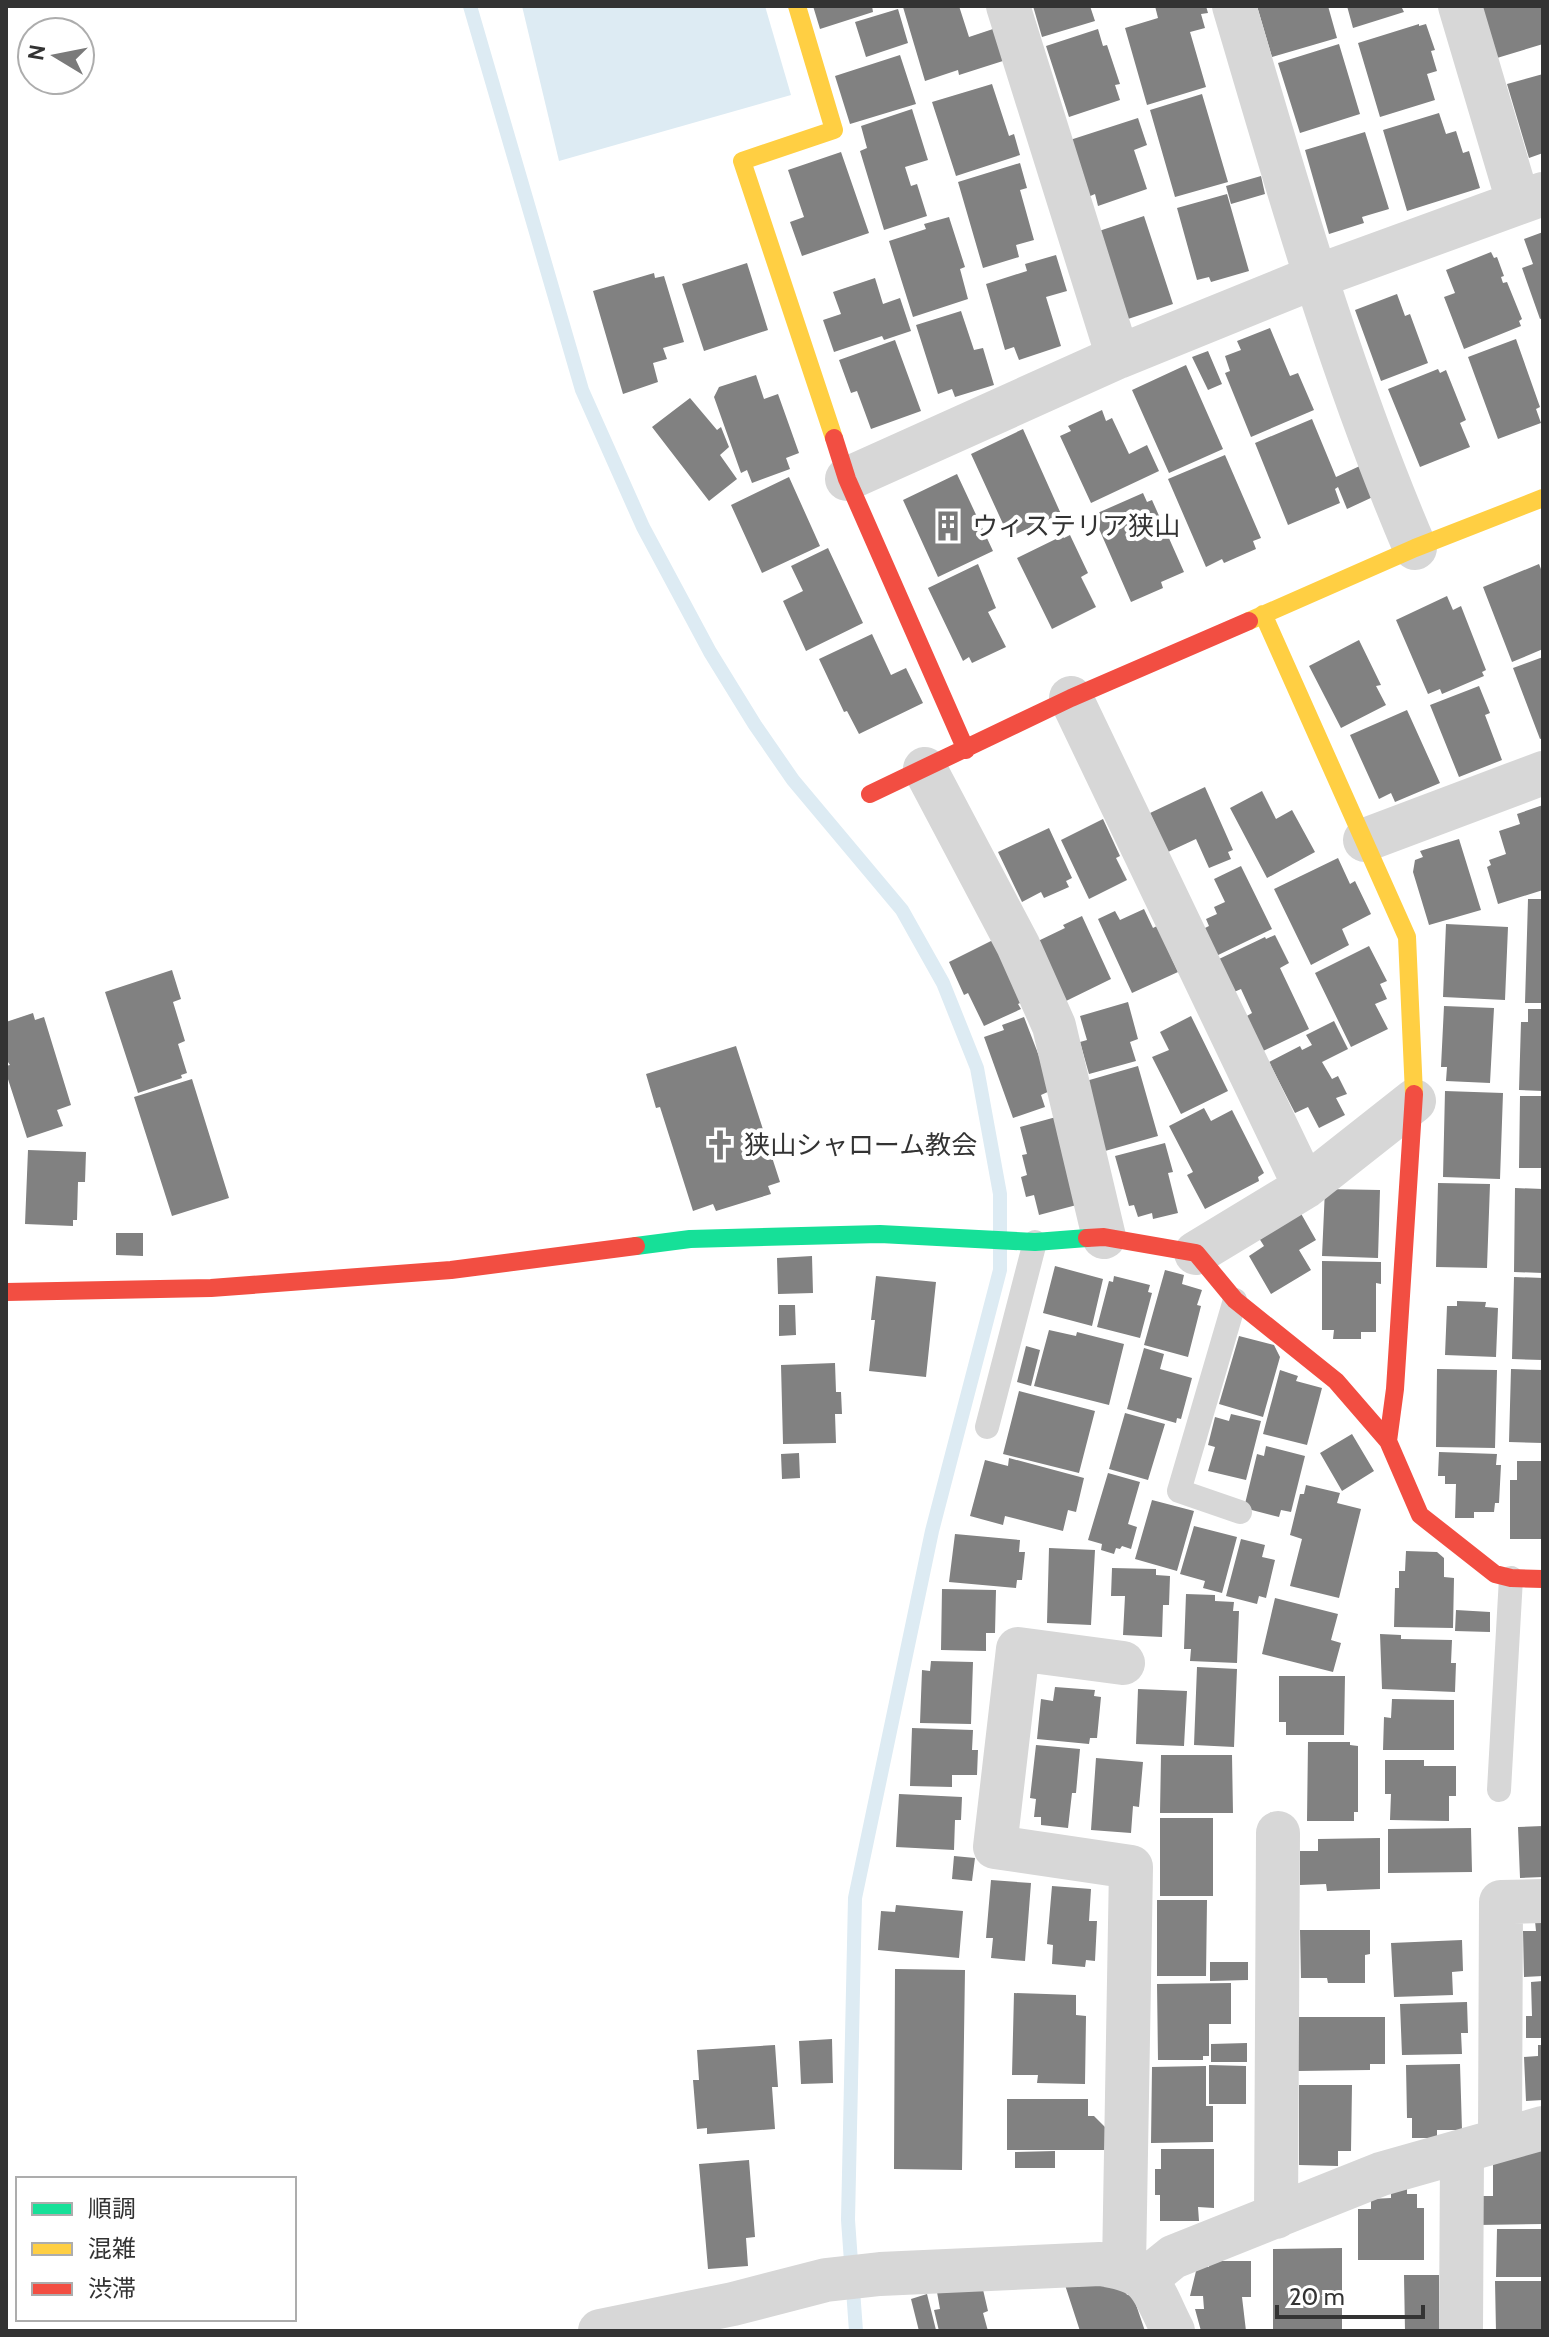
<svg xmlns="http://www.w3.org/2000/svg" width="1549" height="2337" font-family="Cabin,'Noto Sans JP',sans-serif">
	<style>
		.water { fill: #ddebf3 }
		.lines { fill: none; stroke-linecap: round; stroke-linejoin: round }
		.stream { stroke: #ddebf3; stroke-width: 14 }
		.building { fill: #818181 }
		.lane { stroke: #d7d7d7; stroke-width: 24 }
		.street { stroke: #d7d7d7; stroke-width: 44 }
		.fast { stroke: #16e098; stroke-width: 18 }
		.slow { stroke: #ffcf43; stroke-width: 18 }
		.jam { stroke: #f24e42; stroke-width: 18 }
		.labels { text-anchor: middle; stroke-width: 8; stroke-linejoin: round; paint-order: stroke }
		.poi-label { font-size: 26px; fill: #333; stroke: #fff; text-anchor: start }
	</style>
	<rect width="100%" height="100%" fill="#fff"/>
	<!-- water -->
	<path class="water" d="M522,6H765L791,95L559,161Z"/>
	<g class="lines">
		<!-- stream -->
		<path class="stream" d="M470,6L582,390L643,527L710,652L755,725L793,780L902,910L943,983L977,1068L1000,1194V1270L932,1531L855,1898L848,2220L856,2331"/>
	</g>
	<!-- building -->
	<path class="building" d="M813,6H872L873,12L820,29Z
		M907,6H959L969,37L996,28L1006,60L959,75L958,70L925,81L903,7Z
		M1033,6H1090L1095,21L1042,37Z
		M1155,6H1206L1208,13L1201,14L1205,28L1190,32L1206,87L1147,105L1125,28L1158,18Z
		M1257,6H1328L1337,38L1272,57Z
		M1347,6H1401L1404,12L1353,28Z
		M1481,6H1543V44L1497,58Z
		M898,9L908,43L866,57L855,22Z
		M1419,24V26L1426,24L1435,50L1431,51L1437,71L1427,74L1435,100L1380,117L1358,43Z
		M1098,29L1103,46L1107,45L1120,84L1115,85L1120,100L1069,117L1046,46Z
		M1339,44L1360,114L1300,133L1278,63Z
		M900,55L916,104L850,124L835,76Z
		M1543,74V153L1529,158L1507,84Z
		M992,84L1009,136L1014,134L1020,155L956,176L932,102Z
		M1202,94L1228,182L1175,197L1150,110Z
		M912,109L928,160L905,167L911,186L917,184L927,216L884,230L860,151L867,148L861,126Z
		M1439,113L1446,134L1456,131L1463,153L1469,151L1480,188L1407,211L1383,130Z
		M1138,118L1147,145L1134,150L1147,189L1098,206L1095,194L1088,197L1070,140Z
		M1365,132L1389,209L1362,217L1364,223L1329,234L1305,150Z
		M841,152L869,233L802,256L790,222L804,217L788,170Z
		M1020,163L1027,188L1020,190L1034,240L1016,245L1019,257L983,268L958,182Z
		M1261,176L1265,194L1231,204L1226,186Z
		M1227,194L1249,271L1211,282L1209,277L1197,280L1177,208Z
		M1144,216L1173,304L1128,319L1099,231Z
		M949,217L965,267L960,269L968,299L913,317L889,241L926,229L924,224Z
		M1543,232V318L1540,319L1522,268L1533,264L1524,239Z
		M1491,252L1494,258L1497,257L1504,276L1501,277L1503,283L1507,282L1522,319L1519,321L1521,326L1464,349L1444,297L1455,293L1446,270Z
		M1056,255L1067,291L1046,297L1061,346L1019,360L1014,347L1005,350L986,284L1027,271L1025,264Z
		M747,263L768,330L704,351L682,284Z
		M654,273L655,278L664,276L684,342L663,348L667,359L653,363L658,382L623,394L593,291Z
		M875,278L883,304L900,298L911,331L884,340L882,336L834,352L823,320L841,314L833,292Z
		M1397,294L1405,316L1410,314L1428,363L1381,381L1355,310Z
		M961,311L974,350L983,348L994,385L955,397L952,389L938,394L916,325Z
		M1270,328L1290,376L1298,373L1314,410L1251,437L1225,373L1230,371L1225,356L1241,350L1237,341Z
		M1516,339L1540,407L1536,409L1541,423L1498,439L1468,357Z
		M895,340L921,411L871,429L857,391L851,393L839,360Z
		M1208,351L1222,384L1208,390L1192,357Z
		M1186,365L1223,449L1169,473L1132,390Z
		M1438,369L1440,373L1446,370L1466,420L1460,423L1470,447L1420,467L1388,389Z
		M756,375L764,399L778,394L799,453L786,458L790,469L752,483L747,470L741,473L714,397L719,387Z
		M690,398L717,430L721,427L729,447L720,455L737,479L709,501L652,427Z
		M1102,410L1106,421L1112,418L1129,454L1147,445L1159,471L1091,503L1060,436L1071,431L1068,426Z
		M1312,419L1336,477L1362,465L1375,496L1347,509L1338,487L1335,489L1340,503L1288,525L1255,443Z
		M1023,429L1061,514L1009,537L971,454Z
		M1225,455L1261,538L1253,541L1256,549L1224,563L1222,559L1206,567L1168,479Z
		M957,474L993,551L938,577L903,500Z
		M789,477L820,546L762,573L731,505Z
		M1143,493L1147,502L1152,500L1184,572L1161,582L1163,588L1131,602L1093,515Z
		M1070,535L1088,573L1081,577L1096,607L1052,629L1017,558L1062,536L1064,538Z
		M828,548L863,623L806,651L783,601L803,591L791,566Z
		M978,564L996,608L988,612L1006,647L972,663L969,657L963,661L928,588Z
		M1539,564L1543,574V649L1512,662L1483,587Z
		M1447,596L1453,610L1461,606L1486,670L1482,672L1484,676L1442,694L1440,689L1428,694L1396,620Z
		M872,634L891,675L906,668L923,703L859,734L847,711L844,712L819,659Z
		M1359,640L1381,685L1376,686L1386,705L1341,728L1309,666Z
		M1543,657V738L1540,739L1513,668Z
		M1479,686L1490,713L1485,715L1502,760L1459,777L1430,705Z
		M1407,710L1440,783L1395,802L1391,793L1379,799L1350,735Z
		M1205,787L1233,850L1228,852L1231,859L1209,868L1196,839L1168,852L1150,813Z
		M1262,791L1276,819L1292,810L1315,852L1267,878L1230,808Z
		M1543,805V890L1498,904L1487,867L1491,865L1489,860L1506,854L1499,831L1520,824L1517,814Z
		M1103,819L1120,856L1116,858L1127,880L1089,899L1061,840Z
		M1049,828L1072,878L1066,881L1069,887L1044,898L1041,892L1022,902L998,852Z
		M1459,839L1481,910L1429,925L1413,872L1415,860L1423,857L1420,851Z
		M1338,858L1350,884L1355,881L1371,914L1342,929L1349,945L1311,965L1274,889Z
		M1241,866L1272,929L1214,957L1201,930L1209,926L1206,919L1217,914L1214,907L1225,902L1214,879Z
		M1528,899H1543V1003H1525Z
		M1144,909L1153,928L1157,926L1178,972L1132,993L1098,919L1115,911L1120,920Z
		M1082,916L1111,979L1064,1002L1036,942L1065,928L1063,925Z
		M1446,924L1508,927L1505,1000L1443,997Z
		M1275,935L1289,963L1280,968L1309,1029L1261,1052L1245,1017L1252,1013L1241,989L1234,992L1219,959L1265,937L1266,939Z
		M993,940L1022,1002L1018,1004L1021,1009L984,1026L968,993L964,995L949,962Z
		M1369,946L1387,981L1380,984L1387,999L1375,1004L1388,1029L1351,1047L1315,973Z
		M172,970L181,999L173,1002L185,1041L178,1044L187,1073L181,1075L182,1078L138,1093L105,992Z
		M1128,1002L1138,1039L1130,1042L1136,1061L1089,1074L1080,1042L1087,1040L1080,1016Z
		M1444,1006L1494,1008L1490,1083L1446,1081L1447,1067H1441Z
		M1528,1009H1543V1091L1519,1090L1521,1022H1528Z
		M33,1013L35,1020L44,1017L71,1105L57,1110L63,1126L27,1138L6,1073V1066L10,1065L6,1059V1022Z
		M1191,1016L1228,1091L1181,1114L1152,1057L1169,1050L1160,1032Z
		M1024,1017L1052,1090L1041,1095L1045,1107L1013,1118L984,1037L1004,1030L1002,1025Z
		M1334,1021L1348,1049L1322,1062L1332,1079L1338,1076L1347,1094L1336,1098L1345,1115L1319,1128L1308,1107L1295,1113L1269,1062L1300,1046L1302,1050L1312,1045L1306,1035Z
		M736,1046L780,1182L768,1186L771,1194L716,1211L713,1204L693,1211L660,1107L656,1108L646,1074Z
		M1138,1066L1158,1136L1105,1151L1086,1081Z
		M192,1079L229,1198L172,1216L134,1097Z
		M1445,1091L1503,1093L1500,1179L1443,1177Z
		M1520,1096H1543V1168H1519Z
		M1204,1108L1211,1121L1232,1110L1264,1173L1258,1177L1259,1181L1205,1209L1187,1175L1193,1172L1169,1126Z
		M1056,1117L1084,1203L1039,1215L1034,1195L1026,1197L1021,1177L1027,1175L1022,1155L1027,1154L1020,1127Z
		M1165,1143L1173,1172L1168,1173L1178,1213L1153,1219L1152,1213L1138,1217L1134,1205L1129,1206L1115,1156Z
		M28,1150L86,1152L85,1182H78L77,1220H73V1226L25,1224Z
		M1438,1183L1490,1184L1487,1268L1436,1267Z
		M1515,1188L1543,1189V1273L1514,1272Z
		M1325,1189L1380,1190L1378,1258L1322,1256Z
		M1299,1210L1316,1240L1299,1250L1311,1270L1271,1294L1249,1256L1264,1246L1257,1235Z
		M116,1233H143V1256L116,1255Z
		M812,1256L813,1293L778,1294L777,1258Z
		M1322,1261L1381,1262V1284L1376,1283V1332H1361V1339H1333L1334,1330H1322Z
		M1055,1266L1103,1279L1092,1326L1043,1313Z
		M1165,1270L1184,1275L1182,1284L1202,1290L1197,1305L1201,1306L1188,1357L1144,1345Z
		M876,1276L936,1282L926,1377L869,1371L875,1320H871Z
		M1114,1276L1150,1285L1148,1292L1152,1293L1140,1338L1097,1327L1109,1281L1113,1282Z
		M1514,1277L1543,1278V1360L1512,1359Z
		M1457,1301L1486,1302L1485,1307L1498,1308L1496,1357L1445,1355L1447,1306H1457Z
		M779,1305H795L796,1335L779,1336Z
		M1049,1330L1076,1336L1077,1332L1124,1344L1109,1405L1034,1386Z
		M1239,1336L1274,1345L1280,1357L1263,1417L1219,1404Z
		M1026,1346L1040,1350L1031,1386L1017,1382Z
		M1144,1348L1164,1354L1160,1369L1192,1378L1181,1419L1177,1418L1176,1423L1127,1409Z
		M835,1363L836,1392H841L842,1414H835L836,1443L783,1444L781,1365Z
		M1437,1369L1497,1370L1495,1448L1436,1447Z
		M1511,1369L1543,1370V1443L1509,1442Z
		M1280,1370L1298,1376L1296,1381L1322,1388L1307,1445L1263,1434Z
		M1019,1391L1095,1411L1079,1473L1003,1454Z
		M1125,1413L1165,1424L1148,1480L1109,1469Z
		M1231,1414L1261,1421L1246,1480L1208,1471L1215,1447L1208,1445L1215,1417L1229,1421Z
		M1352,1434L1374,1471L1342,1491L1320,1453Z
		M1266,1446L1305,1456L1291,1512L1281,1510L1279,1517L1244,1508L1257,1454L1264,1456Z
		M1439,1452L1497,1454L1496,1465H1501L1499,1503H1495L1494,1512H1474V1518H1455L1456,1484H1445V1476H1438Z
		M799,1453L800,1478L782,1479L781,1454Z
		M1009,1458L1084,1478L1076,1512L1068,1510L1063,1531L1005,1516L1003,1525L970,1516L985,1460L1008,1466Z
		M1517,1461H1543V1539H1510V1480H1517Z
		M1108,1473L1140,1482L1128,1524L1137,1527L1131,1549L1122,1546L1120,1549L1116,1548L1114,1554L1101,1550L1102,1544L1088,1540Z
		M1306,1485L1340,1493L1337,1503L1361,1509L1339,1598L1290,1586L1302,1539L1290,1535L1300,1494H1304Z
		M1152,1500L1194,1511L1177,1571L1135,1559Z
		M1194,1526L1237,1537L1222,1593L1203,1588L1205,1581L1180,1574Z
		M955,1534L1020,1540L1019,1552H1025L1022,1580H1017L1016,1588L949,1582Z
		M1241,1539L1265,1545L1262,1557L1275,1560L1266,1598L1259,1596L1257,1604L1226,1596Z
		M1049,1548L1095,1550L1091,1625L1047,1623Z
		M1406,1551L1437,1552L1444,1558V1577L1454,1578L1453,1628L1394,1627L1395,1588H1399V1571H1405Z
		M1112,1568L1156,1569V1575L1170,1576L1169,1605H1163L1162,1637L1123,1635L1125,1596H1111Z
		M942,1589L996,1590L995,1633H986V1651L941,1650Z
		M1186,1594L1215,1595V1601L1234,1602L1233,1611H1239L1237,1663L1190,1661L1191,1649H1184Z
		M1275,1598L1338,1614L1331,1640L1341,1643L1333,1672L1262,1654Z
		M1456,1610L1490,1612V1632L1455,1631Z
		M1380,1634L1401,1635V1639L1452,1640L1451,1663H1456L1455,1692L1382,1689Z
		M931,1661L973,1662L971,1724L920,1723L922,1670L930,1671Z
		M1197,1667L1237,1669L1234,1747L1194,1745Z
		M1279,1676H1345L1344,1735H1286V1722H1279Z
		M1055,1687L1095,1690L1094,1696L1101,1697L1097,1738H1090L1089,1744L1037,1739L1041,1699L1053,1701Z
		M1138,1689L1187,1691L1184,1746L1136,1744Z
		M1392,1699L1454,1700V1750H1383L1384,1717L1391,1718Z
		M912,1728L973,1730L972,1750H978L977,1775H952V1787L910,1786Z
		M1308,1742H1350V1745L1358,1746V1812H1354V1821H1307Z
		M1036,1745L1080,1749L1076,1793H1072L1068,1828L1041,1825V1817H1034L1036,1799L1030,1798Z
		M1161,1755H1232L1233,1813H1160Z
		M1096,1758L1143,1762L1139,1807L1133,1806L1131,1833L1091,1830Z
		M1385,1760H1424V1766H1456V1796H1449V1821L1390,1820L1391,1794H1385Z
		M899,1794L962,1797L961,1820H955L954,1850L896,1847Z
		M1160,1818H1213V1896H1160Z
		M1543,1826V1877L1520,1878L1518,1827Z
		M1471,1828L1472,1872L1388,1873V1829Z
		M1380,1838V1889L1327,1891L1326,1884L1300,1885V1851H1318V1839Z
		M954,1856L975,1858L972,1881L952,1879Z
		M991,1880L1031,1883L1025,1961L991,1958L993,1938H986Z
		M1052,1886L1091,1889L1089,1921H1097L1095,1961L1086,1960L1085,1967L1052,1964L1053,1945L1047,1944Z
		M1157,1900H1207L1206,1976H1157Z
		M896,1905L963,1911L959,1958L878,1950L881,1911L895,1912Z
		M1543,1920V1976L1524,1977L1523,1931H1536L1535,1921Z
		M1300,1930H1370V1954L1365,1955V1983H1328L1327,1978H1301Z
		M1462,1940L1463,1971L1452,1972L1453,1995L1394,1997L1391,1943Z
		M1210,1962H1248V1980L1210,1981Z
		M895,1969L965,1970L962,2170L894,2169Z
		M1543,1981V2038H1526V2016H1532L1531,1982Z
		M1231,1983V2024H1209V2056H1203V2060H1158L1157,1984Z
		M1014,1993L1076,1995V2015L1086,2016L1085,2084L1037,2083L1038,2075H1012Z
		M1467,2002L1468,2033H1461L1462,2054L1402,2055L1400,2004Z
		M1297,2017H1385V2064H1370V2070L1297,2071Z
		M832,2039L833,2083L801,2084L799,2041Z
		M1247,2043V2062H1211V2044Z
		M775,2045L778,2087H772L775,2129L707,2134V2128L697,2129L693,2080H699L697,2050Z
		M1538,2045H1543V2100L1526,2101L1524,2057L1538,2056Z
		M1460,2064L1462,2130H1437V2138H1412V2118H1407L1406,2065Z
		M1209,2065L1246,2066V2104H1209Z
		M1206,2066V2106H1213V2142L1151,2143L1152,2067Z
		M1299,2085H1352L1351,2151H1338V2166L1299,2165Z
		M1007,2099H1088V2116H1094L1106,2128L1107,2150H1007Z
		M1161,2149H1214V2208L1198,2207L1199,2221H1160V2195H1155V2169H1161Z
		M1055,2151V2168H1015V2152Z
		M1515,2151H1543V2224L1477,2225V2196H1493V2158Z
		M749,2160L755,2237L746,2238L748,2266L708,2269L699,2164Z
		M1391,2189H1407V2194H1417V2208H1424V2260H1358V2209H1371V2199L1391,2198Z
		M1497,2229H1543V2277H1496Z
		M1342,2248V2331H1273V2249Z
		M1209,2261H1251V2297H1242L1246,2331H1201L1195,2309H1204L1203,2296H1190L1197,2267H1209Z
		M1404,2275H1439V2331H1405Z
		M981,2281L988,2311L983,2313L988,2331H939L934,2310L940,2309L937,2292Z
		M1495,2281H1543V2331H1496Z
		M1123,2283L1127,2295L1132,2293L1145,2331H1080L1065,2285Z
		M927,2294L936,2330L919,2331L911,2299Z"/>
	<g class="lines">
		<!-- lane -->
		<path class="lane" d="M1235,1300L1179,1491L1240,1512
			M987,1427L1035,1242
			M1499,1790L1511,1578"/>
		<!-- street -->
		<path class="street" d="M1008,6L1118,357
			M1234,6C1288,188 1340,373 1415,548
			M1460,6L1518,201
			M847,479L1118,357L1315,277L1543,194
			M1071,698L1305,1187
			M925,769L1018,945L1054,1026L1104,1237
			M1365,840L1543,773
			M1196,1253L1305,1187L1414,1101
			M1123,1663L1018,1649L995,1847L1131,1867L1124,2267
			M1500,2138L1501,1902L1543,1901
			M1276,2217L1278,1833
			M1147,2278L1173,2257L1381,2174L1543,2128
			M600,2331L733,2304L826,2280L880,2274L1100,2264C1154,2272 1150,2286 1173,2331
			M1461,2331L1462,2153"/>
		<!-- fast -->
		<path class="fast" d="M636,1246L690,1239L880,1234L1035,1242L1087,1238"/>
		<!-- slow -->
		<path class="slow" d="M797,6L834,130L742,161L834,438
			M1263,614L1407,937L1414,1094
			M1249,621L1415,548L1543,498"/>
		<!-- jam -->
		<path class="jam" d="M834,438L847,479L966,750
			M870,794L1071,698L1249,621
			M1087,1238L1104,1237L1196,1253L1235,1300L1336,1381L1388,1441L1420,1515L1495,1574L1511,1578L1543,1579
			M6,1292L211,1288L451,1270L636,1246
			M1388,1441L1395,1389L1414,1094"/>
	</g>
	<!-- icons -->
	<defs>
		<g id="building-bare" transform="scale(2.4)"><path d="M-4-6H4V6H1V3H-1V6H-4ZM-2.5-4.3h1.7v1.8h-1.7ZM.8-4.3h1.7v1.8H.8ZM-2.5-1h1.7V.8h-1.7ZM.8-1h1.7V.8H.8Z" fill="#7a7a7a" stroke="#fff" stroke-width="2.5" paint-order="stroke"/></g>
		<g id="church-bare" transform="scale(2.4)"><path d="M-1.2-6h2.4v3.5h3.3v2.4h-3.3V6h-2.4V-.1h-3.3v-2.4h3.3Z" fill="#7a7a7a" stroke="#fff" stroke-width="2.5" paint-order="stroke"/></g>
	</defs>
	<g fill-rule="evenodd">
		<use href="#building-bare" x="948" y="526"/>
		<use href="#church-bare" x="720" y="1145"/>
	</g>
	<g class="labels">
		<!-- poi labels -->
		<g class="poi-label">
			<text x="972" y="535">ウィステリア狭山</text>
			<text x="744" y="1154">狭山シャローム教会</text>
		</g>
	</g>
	<!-- border -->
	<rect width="1549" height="2337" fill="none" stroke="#333333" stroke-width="16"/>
	<!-- legend -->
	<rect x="16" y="2177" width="280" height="144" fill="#ffffff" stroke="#adadad" stroke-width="2"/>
	<rect x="32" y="2203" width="40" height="12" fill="#16e098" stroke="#adadad" stroke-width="2"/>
	<text x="88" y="2217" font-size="24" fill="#333333">順調</text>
	<rect x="32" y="2243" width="40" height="12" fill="#ffcf43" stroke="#adadad" stroke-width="2"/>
	<text x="88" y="2257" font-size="24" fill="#333333">混雑</text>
	<rect x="32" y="2283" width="40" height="12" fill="#f24e42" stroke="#adadad" stroke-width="2"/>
	<text x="88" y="2297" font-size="24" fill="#333333">渋滞</text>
	<!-- north arrow -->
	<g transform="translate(56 56) rotate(280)"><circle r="38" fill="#ffffff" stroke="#adadad" stroke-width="2"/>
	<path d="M0-6L14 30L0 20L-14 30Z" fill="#7a7a7a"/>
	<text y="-12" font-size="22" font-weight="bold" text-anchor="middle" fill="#333333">N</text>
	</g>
	<!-- scale -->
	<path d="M1277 2305v12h146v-12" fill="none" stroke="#333333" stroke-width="4"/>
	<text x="1289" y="2305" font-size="24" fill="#333333" stroke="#ffffff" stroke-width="6" paint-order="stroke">20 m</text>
</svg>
